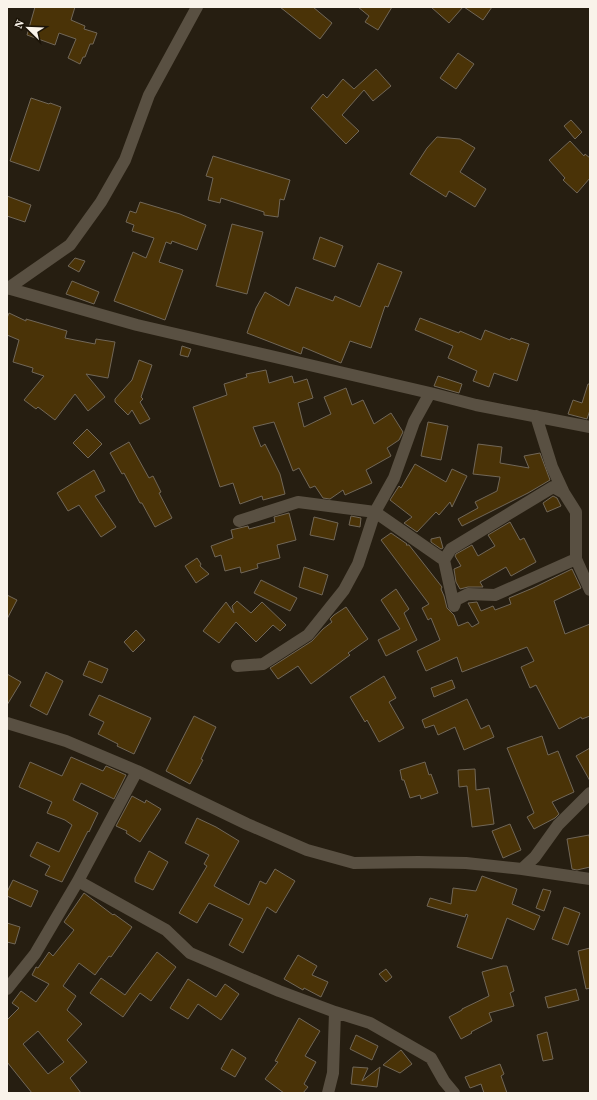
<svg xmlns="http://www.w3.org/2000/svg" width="597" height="1100" font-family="'Source Serif 4',serif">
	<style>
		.building { fill: #4a3307; stroke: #716758; fill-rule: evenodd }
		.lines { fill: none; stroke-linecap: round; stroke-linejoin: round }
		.minor { stroke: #595042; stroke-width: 12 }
	</style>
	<rect width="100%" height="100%" fill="#261e11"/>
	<!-- building -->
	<path class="building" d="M35,7H75L71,20L85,26L84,29L97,33L93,44H90L85,57H83L80,64L68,58L76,39L59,33L55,45L27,35Z
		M280,7H313L332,23L320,39Z
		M358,7H392L378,30L365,22L369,16Z
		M431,7H463L449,23Z
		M464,7H492L483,20Z
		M458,53L474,64L456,89L440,78Z
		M376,69L391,86L373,101L364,90L342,115L359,131L346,144L311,108L323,94L327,98L343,79L354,89Z
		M31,98L49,104L50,103L61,107L39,171L10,161Z
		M571,120L582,132L575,139L564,126Z
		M437,137L460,139L475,148L460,172L486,189L475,207L449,191L446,197L410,174L427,148Z
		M570,141L584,156L585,154L590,158V178L577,193L563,180L565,178L549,160Z
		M213,156L290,180L284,200L280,199L278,217L264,215V212L221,198L220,203L208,200L213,178L206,176Z
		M7,196L31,205L25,222L7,216Z
		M140,202L180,214L206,225L197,250L172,241L171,244L166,242L159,262L183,270L165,320L114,301L133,252L146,258L154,238L132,231L134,225L126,222L130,211L136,213Z
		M232,224L263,232L247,294L216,286Z
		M320,237L343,246L335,267L313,259Z
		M75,258L85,261L79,272L68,266Z
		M378,263L402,272L388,307L385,306L371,348L350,341L341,363L303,347L301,354L247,333L256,308L265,292L289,306L296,287L333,301L335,296L360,307Z
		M72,281L99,292L94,304L66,294Z
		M9,313L26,321V319L67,331L65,338L95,344L96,339L115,342L108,378L86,374L105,397L88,411L75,394L55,420L38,407L36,409L24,400L44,376L32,372L33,368L13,362L19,340L7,335V318Z
		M420,318L459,333L460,331L481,340L485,330L510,340L511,338L529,344L517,381L494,373L489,387L473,381L477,371L448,358L453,346L415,330Z
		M182,346L191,349L188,357L180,355Z
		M139,360L152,365L141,397L143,399L140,402L150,419L140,424L132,410L128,415L115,402V399L132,380Z
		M266,370L269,383L292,376L294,383L307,379L313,398L298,403L304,427L331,414L324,397L346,388L352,405L363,400L374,424L391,413L403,432L399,440L387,448L391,456L366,470L372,483L345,495L343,490L330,499L323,498L315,486L310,488L299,468L293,471L274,422L253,427L261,447L265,444L280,474L285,494L263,500L262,496L240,504L233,483L220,487L193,407L227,395L224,384L247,377L246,374Z
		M438,376L462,384L459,393L434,386Z
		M588,384H590V410L587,419L568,414L573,400L582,403Z
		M428,422L448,426L441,460L421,456Z
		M87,429L102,444L88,458L73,443Z
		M129,442L149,478L153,476L161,492L159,493L172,518L155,527L142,503H140L124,473L122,474L110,453Z
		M478,444L502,447L500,463L529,468L524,456L540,453L550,480L528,493L462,526L458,519L478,508L475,502L497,491L500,477L473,474Z
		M415,464L446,482L452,469L467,476L452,507L450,502L439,515L436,512L417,532L404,523L412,517L390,500L399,486L401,488Z
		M94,470L105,491L95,496L116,527L101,537L79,505L68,511L57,493Z
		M553,496L557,498L561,506L547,512L543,503Z
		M289,513L296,540L277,545L280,558L257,564L258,568L241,573L240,567L225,571L221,555L215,557L211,546L233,538L231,530L248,526L249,529L275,522L274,517Z
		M351,516L361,518L360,527L349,525Z
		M314,517L338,523L334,540L310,535Z
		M510,522L520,540L524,538L536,562L511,576L506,567L480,582L483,587H468L460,589L456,582L454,569L461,566L455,556L456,554L472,545L478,556L495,546L488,535Z
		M391,533L407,544L406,545H409L442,587L441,589L444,596L447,608L454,615L458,626L468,622L472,627L479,623L468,603L477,602L481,611L493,606L495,610L511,604L509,598L533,588L572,569L581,588L554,601L565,634L590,624V716L582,719L581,717L559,729L536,685L530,688L521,667L534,661L527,647L462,672L457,657L426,671L417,651L440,640L431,618L428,620L422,608L429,604L381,540Z
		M440,537L443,548L441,549L431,542V539Z
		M197,558L201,564L200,566L209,574L196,583L185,566Z
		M304,567L328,575L322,595L299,587Z
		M261,580L297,598L290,611L254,593Z
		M396,589L409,609L404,613L417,640L386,656L378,640L400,629L381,600Z
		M7,595L17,600L7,619Z
		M237,601L251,613L262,602L286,625L280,631L273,625L256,642L236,622L219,643L203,631L226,602L234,613L232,606Z
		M346,607L368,639L348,653L350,655L311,684L298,666L278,679L270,668L312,641L323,629L332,622L330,619L334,615Z
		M136,630L145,640L133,652L124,642Z
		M89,661L108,669L102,683L83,675Z
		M46,672L63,681L47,715L30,706Z
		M7,674L21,682L7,705Z
		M384,676L396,698L389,702L404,728L379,742L367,720L365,722L350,697Z
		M452,680L455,688L434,697L431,688Z
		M99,695L151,718L134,754L117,746L118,744L98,734L104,722L89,715Z
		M467,699L481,729L489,725L494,737L464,750L455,727L438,735L434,725L425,728L422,720Z
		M194,716L216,727L201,759L203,760L190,784L166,771Z
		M542,736L548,755L558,751L574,792L552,802L559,814L555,818L534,829L527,817L534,813L507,748Z
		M590,748V781L576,756Z
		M71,757L103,771L106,766L126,775L114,799L81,783L73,800L98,813L89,832L88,831L62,882L45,875L50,866L30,856L37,842L59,852L72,825L65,820L47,813L52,802L19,787L30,762L62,776Z
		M425,762L429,775L431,774L438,793L421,799L420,795L410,798L404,780H402L400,770Z
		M475,769L476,790L489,788L494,824L472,827L467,786L459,787L458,770Z
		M132,796L145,803L146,800L161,809L140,842L126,833L127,831L116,826Z
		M197,818L216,827L239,841L214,886L249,905L260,881L266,884L275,869L295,881L276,913L267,907L243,953L229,945L243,919L209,903L197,923L179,913L207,866L204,864L209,855L185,843Z
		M510,824L521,850L503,858L492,831Z
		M589,835L590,842V867L577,870L572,869L567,839Z
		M149,851L168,862L153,890L135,882V878Z
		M482,876L517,889L512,904L540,916L534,930L507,918L492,959L457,947L468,915L466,914L465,917L427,906L430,898L451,904L453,888L476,891Z
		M13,880L38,891L31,907L7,896V892Z
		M543,889L551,891L544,911L536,908Z
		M84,893L113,915L114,914L132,927L111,957L109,956L95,975L79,963L63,986L76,996L67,1010L82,1024L67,1040L87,1062L70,1078L81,1093H32L7,1062V1020L19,1008L12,1003L21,991L36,1002L49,984L32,975L36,967L38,968L49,952L53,956L74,930L64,922ZM38,1031L64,1062L48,1074L23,1044Z
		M564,907L580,913L568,945L552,939Z
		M7,923L20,927L15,944L7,942Z
		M590,948V988L586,989L578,951Z
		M157,952L176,967L151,1001L140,993L123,1017L90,993L101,978L125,995Z
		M298,955L317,966L312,975L328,982L321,997L304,988L303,990L284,979Z
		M503,966H507L514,991L510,993L514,1006L489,1013L492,1021L471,1032L472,1033L461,1039L449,1017L462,1010V1009L489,996L482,972Z
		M386,969L392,977L386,982L379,974Z
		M188,979L216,997L225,984L239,994L221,1020L198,1004L188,1019L170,1008Z
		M576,989L579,1000L548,1008L545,997Z
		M299,1018L320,1031L305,1056L316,1062L304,1084L308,1087L303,1093H284L265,1079L278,1062L275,1061Z
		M547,1032L553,1059L543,1061L537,1035Z
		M356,1035L378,1046L372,1060L350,1049Z
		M232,1049L246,1058L235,1077L221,1069Z
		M401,1050L412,1064L400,1073L383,1065Z
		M500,1064L504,1074L501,1076L507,1093H484L481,1084L470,1088L465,1077Z
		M353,1067L368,1068L362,1081L380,1067L377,1087L351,1084Z"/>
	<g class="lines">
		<!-- minor -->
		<path class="minor" d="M7,288L137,325L430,393L476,405L590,427
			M7,289L70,245L101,202L125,160L149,95L197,7
			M536,416L552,467L564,493L576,512V559L590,590
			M239,521L298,502L375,512L444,560L454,606L456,600L468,594L495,595L576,559
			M444,560L451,549L553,487L564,493
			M237,666L263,664L308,635L344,590L358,564L375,512L394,478L414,422L430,393
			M7,723L66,741L137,771L247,824L307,850L354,863L418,862L466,863L522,869L590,879
			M522,869L535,857L558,825L590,793
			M78,881L166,930L190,953L279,991L335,1012L370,1023L431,1058L444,1081L454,1093
			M7,989L35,954L78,881L137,771
			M328,1093L333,1073L335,1012"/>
	</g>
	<!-- border -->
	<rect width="597" height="1100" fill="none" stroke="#f9f3ea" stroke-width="16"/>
	<!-- north arrow -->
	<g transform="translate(28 28) rotate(293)" stroke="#1c1408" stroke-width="3" paint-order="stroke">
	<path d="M0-3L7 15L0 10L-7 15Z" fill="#f9f3ea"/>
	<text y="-6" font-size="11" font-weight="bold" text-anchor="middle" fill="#f9f3ea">N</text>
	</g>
</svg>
